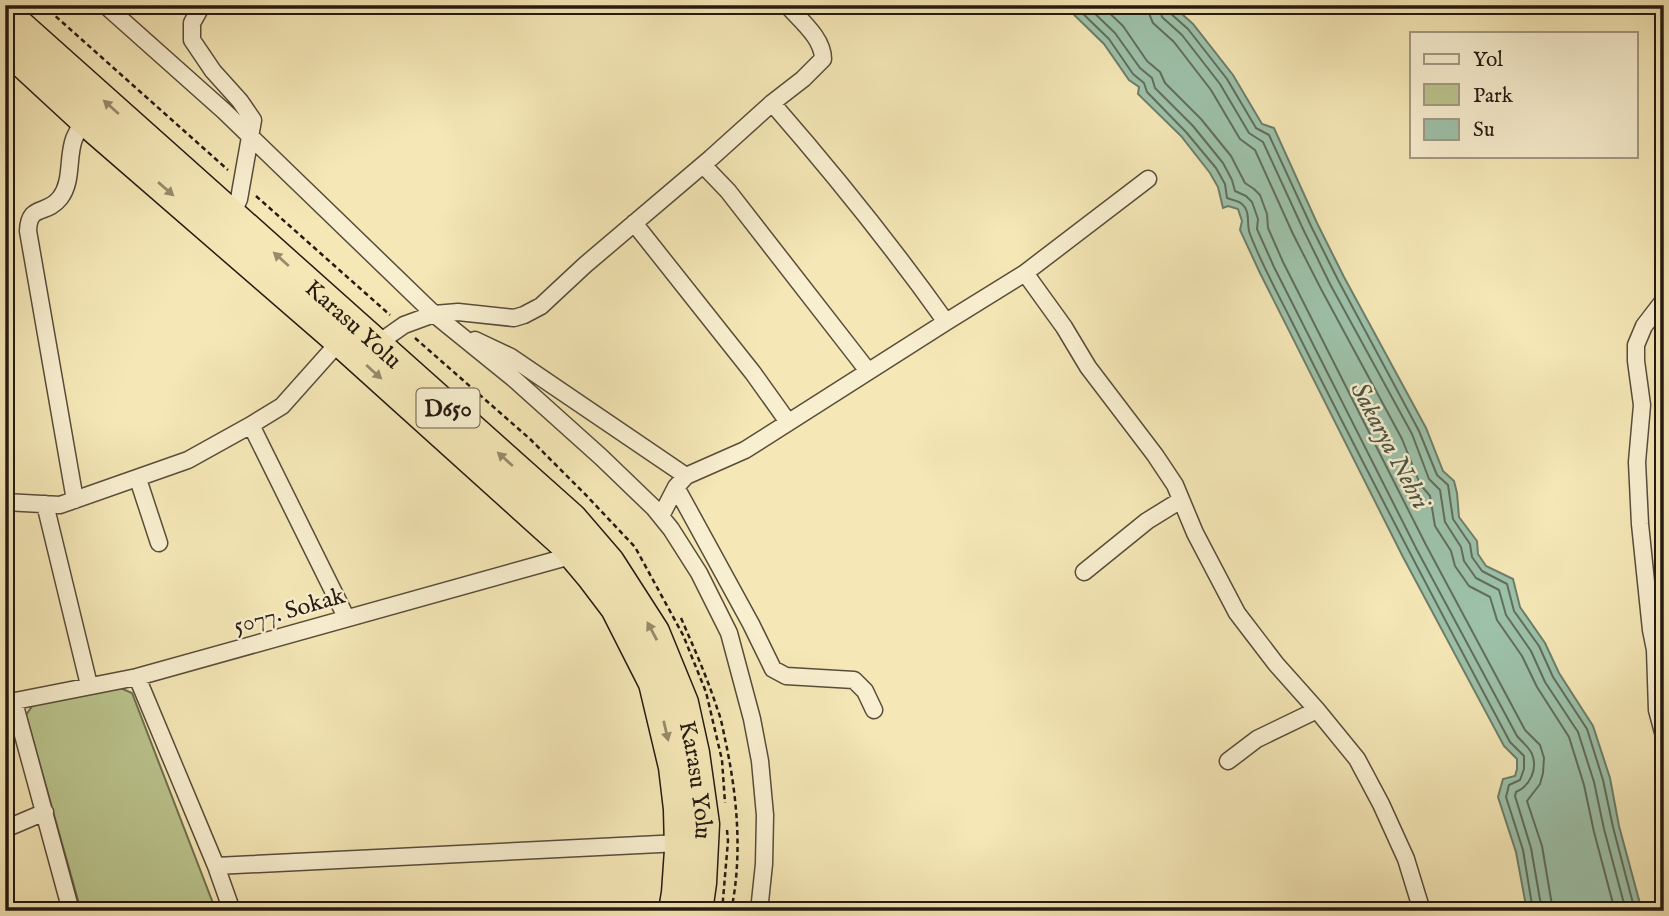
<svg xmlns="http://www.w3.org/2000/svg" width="1669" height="916" font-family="'IM FELL English',serif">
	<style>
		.green { fill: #bbc58e; stroke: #707050; stroke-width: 2 }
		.water { fill: #9dc1a9; stroke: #6d7e6c; stroke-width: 2 }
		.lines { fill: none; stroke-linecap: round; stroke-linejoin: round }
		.shore { stroke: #606e5d; stroke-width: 2 }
		.street-casing { stroke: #584d3a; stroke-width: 19 }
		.highway-casing { stroke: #241a11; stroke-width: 33 }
		.path { stroke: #241a11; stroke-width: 2.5; stroke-dasharray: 5 3.5; stroke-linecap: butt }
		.street { stroke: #f8efd0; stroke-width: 16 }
		.highway { stroke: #f5e7b6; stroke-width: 30 }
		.oneway { fill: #978b6c }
		.labels { text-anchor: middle; stroke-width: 5; stroke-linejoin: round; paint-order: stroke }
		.shield { fill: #f8efd0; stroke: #645a4a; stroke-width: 2 }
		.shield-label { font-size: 23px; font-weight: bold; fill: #241a11 }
		.street-label { font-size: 24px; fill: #241a11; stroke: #f8efd0 }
		.water-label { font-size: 26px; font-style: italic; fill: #4e5446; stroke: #f8efd0 }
	</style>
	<rect width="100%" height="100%" fill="#f5e7b6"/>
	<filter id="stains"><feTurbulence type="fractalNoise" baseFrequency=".00286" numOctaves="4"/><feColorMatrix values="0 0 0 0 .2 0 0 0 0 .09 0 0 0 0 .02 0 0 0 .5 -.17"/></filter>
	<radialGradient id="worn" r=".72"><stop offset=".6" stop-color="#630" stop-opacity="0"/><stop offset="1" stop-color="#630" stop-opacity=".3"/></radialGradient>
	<!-- green -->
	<path class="green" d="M118,687L132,693L216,911H81L26,715L33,705Z"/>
	<!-- water -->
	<path class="water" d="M1064,5H1172L1193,24L1233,75L1262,124L1274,128L1317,223L1344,277L1426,428L1443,471L1454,481L1457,493L1459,517L1477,541L1478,554L1486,566L1513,579L1520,607L1545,643L1559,673L1593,726L1610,778L1619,826L1642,911H1527L1516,852L1498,797L1503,779L1515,776L1517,769V759L1504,746L1403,557L1260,273L1240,230L1242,221L1238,209L1228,206L1223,208L1218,187L1210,173L1181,136L1138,94L1139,87L1129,80L1104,44Z"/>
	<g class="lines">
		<!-- shore -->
		<path class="shore" d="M1074,5L1109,39L1133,74L1144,83L1147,92L1186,132L1216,168L1225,184L1227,198C1232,200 1239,201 1242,204C1251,211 1246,225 1250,234C1261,263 1277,292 1291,320C1362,462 1435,602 1510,742L1524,756V769L1520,780L1509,785L1506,797L1523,850L1533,911
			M1086,5L1115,33L1140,68L1152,78L1155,88L1193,126L1223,163L1232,180L1235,191L1246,196L1252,202L1258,219L1257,229L1274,267L1417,550L1517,736C1522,742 1529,747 1532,754C1538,769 1530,786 1516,792L1515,796L1531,848L1542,911
			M1101,5L1123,26L1147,61L1160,72L1165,83L1201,119L1231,156L1245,183L1254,189L1260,195L1267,214L1268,228L1283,262L1426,545L1525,730L1540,745L1544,758L1543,773L1540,784L1527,801L1542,846L1553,911
			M1148,5L1150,16L1153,23L1174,42L1211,90L1240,139L1255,150L1293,234L1321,289L1402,439L1420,484L1430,496L1435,526L1451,551L1455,566L1469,586L1490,597L1497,620L1522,656L1537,687L1569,737L1584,785L1594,832L1615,911
			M1159,5L1162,17L1182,35L1220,84L1249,133L1263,142L1303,229L1330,284L1412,434L1429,479L1440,490L1445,522L1461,547L1464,561L1476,578L1499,590L1506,615L1531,651L1545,682L1578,732L1594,782L1604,829L1626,911
			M1168,5L1170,13L1188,29L1227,79L1256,128L1269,135L1311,226L1338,280L1419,431L1437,475L1448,485L1453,519L1470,544L1472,557L1482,571L1507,584L1514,611L1539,646L1553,677L1587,729L1603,780L1613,827L1635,911"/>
		<!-- street casing -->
		<g class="street-casing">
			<path id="street" d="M105,5L224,111L434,314L513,378L601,457L654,508L671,529L699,573L729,633L752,719L760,761L765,815L764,864L759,911
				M204,5L201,7L192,23V40L213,71L240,101L253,120L239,199L232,215
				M772,103C833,173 892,246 946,322
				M703,165L728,191L868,371
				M634,223L753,373L788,422
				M1025,273L1148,179
				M1664,300L1644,326L1636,345V361L1642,405L1637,462L1640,524L1651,630L1655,650L1657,710L1664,736
				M475,340L511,357L686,476
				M377,344L404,325L434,314L458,312L514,318L524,315L541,306L585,265L711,158L772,103L803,79L823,59C823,38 800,20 787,5
				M251,425L346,617
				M138,479L159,543
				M676,487L751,624L773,669L786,676L854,680L865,691L874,710
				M75,500L28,231C29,203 46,216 60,198C73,181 67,158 74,139C77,132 81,125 84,119
				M5,502L60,505L188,460L251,425L282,406L340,341
				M45,504L89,685
				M661,516L676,487L686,476L745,450L946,322L1025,273L1064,327L1088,367L1155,455L1175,485L1195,533L1237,613L1276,664L1317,710L1357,759L1381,804L1406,859L1422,911
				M1084,572L1147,521L1181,500
				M137,677L216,866L232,911
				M14,702L71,911
				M5,703L137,677L574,555
				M1228,761L1257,739L1317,710
				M5,829L45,812
				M216,866L680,843"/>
		</g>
		<!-- highway casing -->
		<g class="highway-casing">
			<g id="highway">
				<path id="s1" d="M5,13L572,519L609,562L654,632L683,703L694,753L704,824L701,883L697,911"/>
				<path d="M5,46L84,119L340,341L564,543L591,575L616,608L654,683L674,767L679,809L680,850L677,893L674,911"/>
			</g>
		</g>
		<!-- path -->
		<path class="path" d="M43,5L228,170
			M256,196L390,315
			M415,338L530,439L584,493L635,547L683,635L706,692L722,760L725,803
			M681,618C694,648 707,677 717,708C721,718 723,729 725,739C737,794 743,855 731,911
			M722,911L728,841L727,830"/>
		<!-- street -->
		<use href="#street" class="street"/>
		<!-- highway -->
		<use href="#highway" class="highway"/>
	</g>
	<!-- one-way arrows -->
	<defs><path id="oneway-solid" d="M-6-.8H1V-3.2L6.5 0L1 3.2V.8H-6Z" transform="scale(1.75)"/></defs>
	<g class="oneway">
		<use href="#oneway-solid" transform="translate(111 107) rotate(-138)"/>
		<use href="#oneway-solid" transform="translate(166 189) rotate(41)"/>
		<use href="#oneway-solid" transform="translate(281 259) rotate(-138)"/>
		<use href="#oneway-solid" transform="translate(374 372) rotate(42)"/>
		<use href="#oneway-solid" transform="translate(505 459) rotate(-138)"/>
		<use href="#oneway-solid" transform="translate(652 631) rotate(-118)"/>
		<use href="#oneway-solid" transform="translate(666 731) rotate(77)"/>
	</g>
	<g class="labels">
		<!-- shield labels -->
		<rect class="shield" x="416.5" y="388.5" width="63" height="39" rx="5"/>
		<g class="shield-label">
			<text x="448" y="416">D650</text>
		</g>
		<!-- street labels -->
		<g class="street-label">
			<text dy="8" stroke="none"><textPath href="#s1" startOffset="467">Karasu Yolu</textPath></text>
			<text transform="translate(289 610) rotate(-16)" y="8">5077. Sokak</text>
			<text dy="8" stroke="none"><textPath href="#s1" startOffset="1055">Karasu Yolu</textPath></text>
		</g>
		<!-- water labels -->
		<g class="water-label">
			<text transform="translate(1391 445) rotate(62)" y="9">Sakarya Nehri</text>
		</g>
	</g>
	<!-- margin -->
	<rect width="1669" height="916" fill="none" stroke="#f5e7b6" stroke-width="28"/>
	<rect x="7" y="7" width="1655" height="902" fill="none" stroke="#241a11" stroke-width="3.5"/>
	<rect x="14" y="14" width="1641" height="888" fill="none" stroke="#241a11" stroke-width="2"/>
	<!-- legend -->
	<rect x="1410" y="32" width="228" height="126" fill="#f8efd0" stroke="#a39a84" stroke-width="2"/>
	<rect x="1424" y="54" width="35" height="10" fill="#f8efd0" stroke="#a39a84" stroke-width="2"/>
	<text x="1473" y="66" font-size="21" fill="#241a11">Yol</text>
	<rect x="1424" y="84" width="35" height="21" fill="#bbc58e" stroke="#a39a84" stroke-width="2"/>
	<text x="1473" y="102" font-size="21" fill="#241a11">Park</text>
	<rect x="1424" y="119" width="35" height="21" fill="#9dc1a9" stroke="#a39a84" stroke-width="2"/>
	<text x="1473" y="136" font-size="21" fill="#241a11">Su</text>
	<rect width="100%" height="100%" filter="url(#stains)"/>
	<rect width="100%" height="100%" fill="url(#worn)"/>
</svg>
